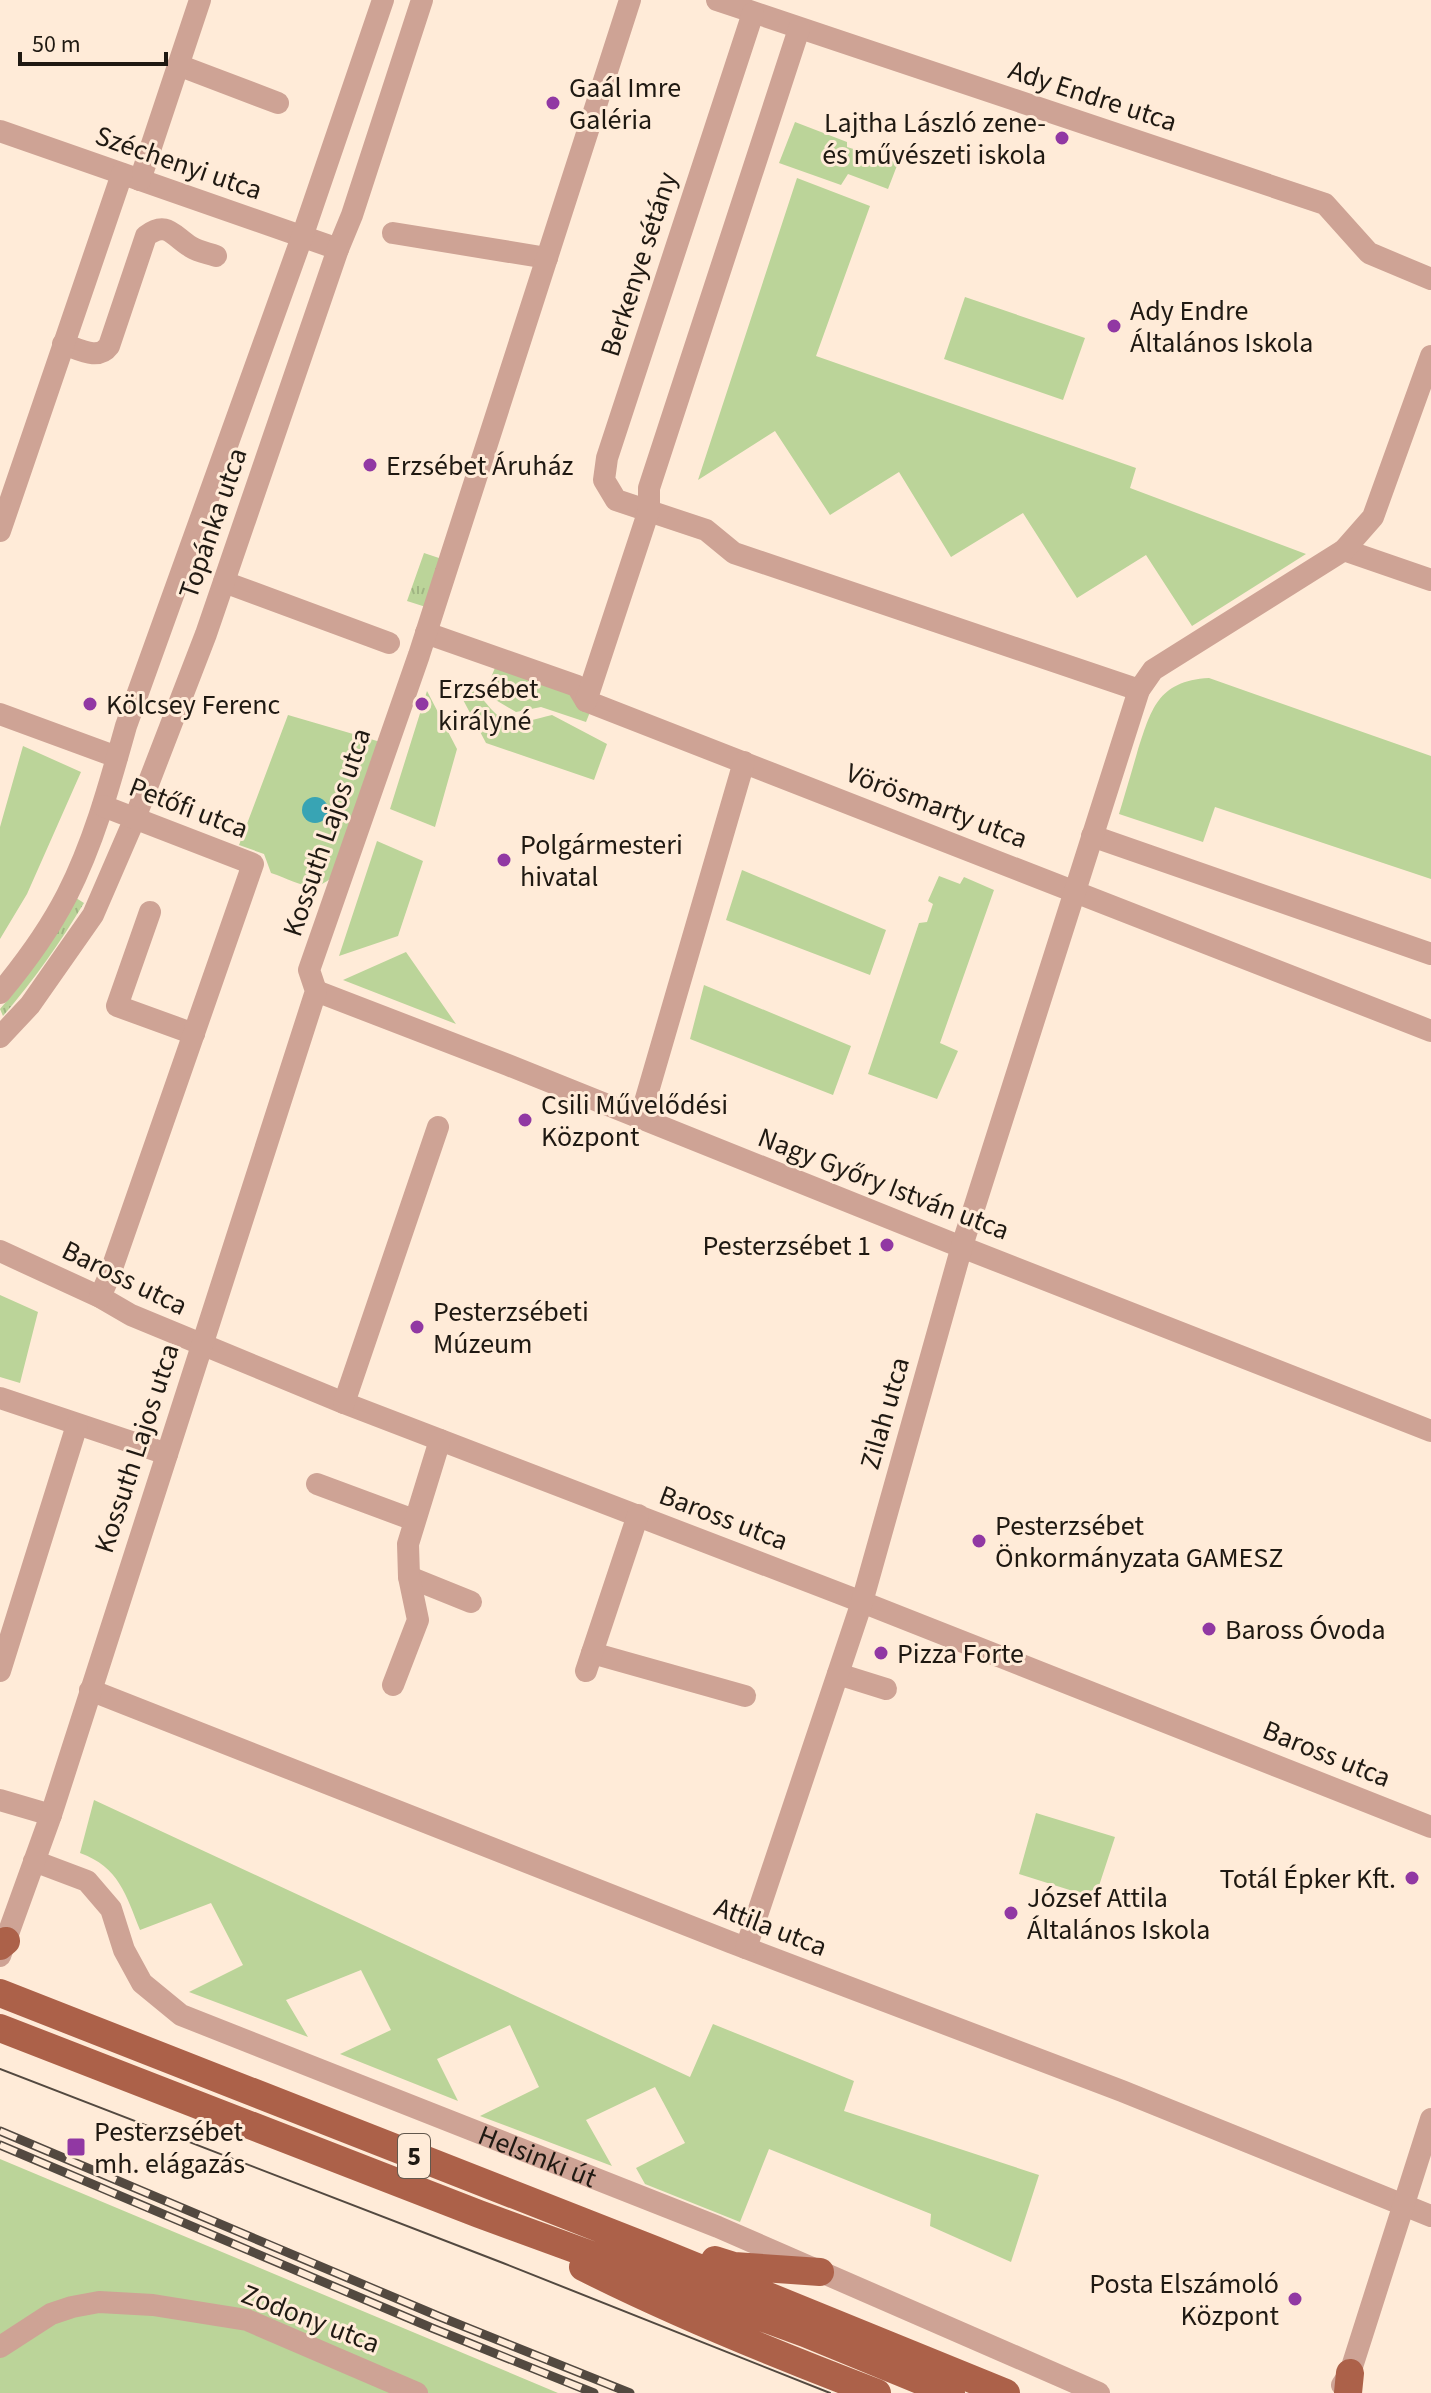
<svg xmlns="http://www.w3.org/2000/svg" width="1431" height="2393" font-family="'Source Sans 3',sans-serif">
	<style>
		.grass { fill: url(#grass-tufts) }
		.green { fill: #bbd499 }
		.water { fill: #38a4b4 }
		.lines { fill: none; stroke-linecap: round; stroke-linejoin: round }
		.minor { stroke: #cea395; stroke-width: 22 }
		.major { stroke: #ac6149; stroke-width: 28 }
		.tram { stroke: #534940; stroke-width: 2 }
		.rail-casing { stroke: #534940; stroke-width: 9 }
		.rail { stroke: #ffebd8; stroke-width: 6; stroke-dasharray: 18; stroke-linecap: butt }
		.poi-dot { fill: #9138a3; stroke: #ffebd8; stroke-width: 3 }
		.labels { text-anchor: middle; stroke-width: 6; stroke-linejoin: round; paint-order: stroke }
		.shield { fill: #ffebd8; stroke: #62584d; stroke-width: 2 }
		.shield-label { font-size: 26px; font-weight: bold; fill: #1f1912 }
		.poi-label { font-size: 28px; fill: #1f1912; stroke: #ffebd8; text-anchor: start }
		.street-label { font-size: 28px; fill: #1f1912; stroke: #ffebd8 }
	</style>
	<defs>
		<pattern id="grass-tufts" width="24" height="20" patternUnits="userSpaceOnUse" patternTransform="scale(2)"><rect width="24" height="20" fill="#bbd499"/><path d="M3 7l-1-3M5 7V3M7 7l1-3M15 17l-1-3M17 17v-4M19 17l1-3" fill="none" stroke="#a0b583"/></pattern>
	</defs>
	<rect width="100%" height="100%" fill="#ffebd8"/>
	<!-- grass -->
	<path class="grass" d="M424,553L445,560L429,608L407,601Z
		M76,898L84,903C60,943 34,980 3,1016L0,1009L16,990Z"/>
	<!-- green -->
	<path class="green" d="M795,122L847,142V147L898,163L888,189L848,174L841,185L779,163Z
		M797,178L870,206L816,356L1136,468L1130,488L1306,554L1192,626L1146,555L1077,598L1023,513L951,557L899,472L830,515L775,431L698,480Z
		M965,297L1085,338L1063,400L944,359Z
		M499,658L577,686L590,712L586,722L541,707L516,712L494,699L490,680Z
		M1209,678L1431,756V879L1215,807L1203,842L1119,814C1125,794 1131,774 1137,753C1151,710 1157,681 1209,678Z
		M427,691L457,749L435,827L390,809Z
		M476,691C506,728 506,727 552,715L607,744L594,780L486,743L460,694Z
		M288,715L384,743L336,873C315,897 298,882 271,873L264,854L239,845Z
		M23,746L81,772L27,894L0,939V827Z
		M377,841L423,861L398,936L339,956Z
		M742,870L886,930L870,975L726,920Z
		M939,876L960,884L964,877L994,890L940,1043L958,1051L937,1099L868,1074L919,923L927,922L933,904L928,901Z
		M406,952L456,1024L343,980Z
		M704,985L851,1046L833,1095L690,1039Z
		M0,1295L38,1312L20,1383L0,1377Z
		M94,1800L690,2077L713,2024L854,2081L844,2111L1039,2175L1011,2262L930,2226L931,2214L769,2149L740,2222L645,2184L636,2168L685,2143L655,2087L586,2120L612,2166L480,2116L539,2087L510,2025L437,2059L458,2101L340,2054L391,2030L361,1970L286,2000L308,2037L189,1992L243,1965L211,1903L140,1930C126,1895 119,1867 80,1853Z
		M1036,1813L1115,1837L1095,1898L1019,1874Z
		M0,2159L558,2393H0Z"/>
	<!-- water -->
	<path class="water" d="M302 810a13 13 0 1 1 26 0a13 13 0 1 1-26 0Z"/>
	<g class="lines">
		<!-- minor -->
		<g class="minor">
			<path d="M717,0L1325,204L1369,253L1431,279"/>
			<path d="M753,13L607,458L604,480L616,500L706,530L734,553L1139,690"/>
			<path d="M178,65L278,103"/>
			<path d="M0,131L338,249"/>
			<path d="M140,180L200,0"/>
			<path d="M393,233L547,258"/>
			<path d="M63,344C79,349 98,361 109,346L146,236C167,220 173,236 191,247C199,252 208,253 216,256"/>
			<path d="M0,531L122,174"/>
			<path d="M1344,550L1431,580"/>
			<path d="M224,582L389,643"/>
			<path d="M426,633L577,686L586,701L1431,1031"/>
			<path d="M586,701L649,510V488L799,29"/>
			<path d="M0,714L117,757"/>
			<path d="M1092,836L1431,954"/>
			<path d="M150,912L117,1006L194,1034"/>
			<path d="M316,991L508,1065L949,1242L1431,1431"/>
			<path d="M0,993C25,963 49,930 67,895C94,842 110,783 126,726L302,237L383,0"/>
			<path d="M0,1037L30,1005L93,915L135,818L206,634L338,249L352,215L422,0"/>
			<path d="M640,1119L744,762"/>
			<path d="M0,1251L100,1297L131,1315L344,1403L862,1602L1431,1827"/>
			<path d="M100,1297L110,1274L253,864L103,806"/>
			<path d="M0,1398L167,1454"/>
			<path d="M344,1403L438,1127"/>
			<path d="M317,1484L414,1520"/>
			<path d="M409,1577L471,1602"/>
			<path d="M592,1653L745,1696"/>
			<path d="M0,1671L77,1425"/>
			<path d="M586,1671L638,1515"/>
			<path d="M838,1674L886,1689"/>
			<path d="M393,1685L418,1620L409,1577L408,1544L440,1440"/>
			<path d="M90,1690L730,1942L1122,2091L1431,2216"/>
			<path d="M0,1800L51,1815"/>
			<path id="s1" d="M34,1861L87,1881L111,1909L124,1950L142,1983L181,2015L718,2227L1099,2393"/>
			<path d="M746,1948L862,1602L962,1246L1139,690L1153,670L1344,550L1373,517L1431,356"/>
			<path d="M0,1956L51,1815L316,991L309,970L419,655L630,0"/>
			<path d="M0,2347L51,2314L72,2307L99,2302L153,2305L247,2320L417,2393"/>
			<path d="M1342,2385L1350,2373L1431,2119"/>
		</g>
		<!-- major -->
		<path class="major" d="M0,1946L6,1941
			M0,1993L655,2250L1006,2393
			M0,2028L479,2214L805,2333L951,2393
			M715,2260L734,2266L820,2272
			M583,2267C678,2315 777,2355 877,2393
			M1348,2393L1350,2373"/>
		<!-- tram -->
		<path class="tram" d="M0,2069L503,2263L830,2393"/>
		<!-- rail casing -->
		<g class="rail-casing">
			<path id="rail" d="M0,2131L438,2316L630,2393
				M0,2145L432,2328L594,2393"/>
		</g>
		<!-- rail -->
		<use href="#rail" class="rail"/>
	</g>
	<!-- markers -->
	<g class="poi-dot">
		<circle cx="553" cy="103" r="8"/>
		<circle cx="1062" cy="138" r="8"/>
		<circle cx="1114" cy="326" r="8"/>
		<circle cx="370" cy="465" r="8"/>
		<circle cx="90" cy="704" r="8"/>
		<circle cx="422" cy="704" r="8"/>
		<circle cx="504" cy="860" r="8"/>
		<circle cx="525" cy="1120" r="8"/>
		<circle cx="887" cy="1245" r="8"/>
		<circle cx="417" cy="1327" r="8"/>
		<circle cx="979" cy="1541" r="8"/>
		<circle cx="1209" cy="1629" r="8"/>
		<circle cx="881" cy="1653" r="8"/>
		<circle cx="1412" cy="1878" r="8"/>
		<circle cx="1011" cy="1913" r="8"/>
		<rect x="66" y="2137" width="20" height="20" rx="4"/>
		<circle cx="1295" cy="2299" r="8"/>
	</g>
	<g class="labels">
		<!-- shield labels -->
		<rect class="shield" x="398" y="2134" width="32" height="44" rx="6"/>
		<g class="shield-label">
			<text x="414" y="2165">5</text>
		</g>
		<!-- poi labels -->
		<g class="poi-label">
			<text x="569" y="97">Gaál Imre<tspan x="569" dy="32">Galéria</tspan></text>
			<text x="1046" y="132" text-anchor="end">Lajtha László zene-<tspan x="1046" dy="32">és művészeti iskola</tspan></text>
			<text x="1130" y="320">Ady Endre<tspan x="1130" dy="32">Általános Iskola</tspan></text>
			<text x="386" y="475">Erzsébet Áruház</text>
			<text x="438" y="698">Erzsébet<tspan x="438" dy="32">királyné</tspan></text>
			<text x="106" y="714">Kölcsey Ferenc</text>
			<text x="520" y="854">Polgármesteri<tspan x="520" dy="32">hivatal</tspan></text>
			<text x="541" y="1114">Csili Művelődési<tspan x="541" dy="32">Központ</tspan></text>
			<text x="871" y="1255" text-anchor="end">Pesterzsébet 1</text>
			<text x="433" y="1321">Pesterzsébeti<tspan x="433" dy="32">Múzeum</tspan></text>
			<text x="995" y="1535">Pesterzsébet<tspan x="995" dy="32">Önkormányzata GAMESZ</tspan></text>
			<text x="1225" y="1639">Baross Óvoda</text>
			<text x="897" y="1663">Pizza Forte</text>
			<text x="1396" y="1888" text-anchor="end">Totál Épker Kft.</text>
			<text x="1027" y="1907">József Attila<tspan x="1027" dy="32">Általános Iskola</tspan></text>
			<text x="94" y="2141">Pesterzsébet<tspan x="94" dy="32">mh. elágazás</tspan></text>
			<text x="1279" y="2293" text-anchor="end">Posta Elszámoló<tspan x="1279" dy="32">Központ</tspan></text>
		</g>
		<!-- street labels -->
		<g class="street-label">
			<text transform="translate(1093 95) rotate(18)" y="10">Ady Endre utca</text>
			<text transform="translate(179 162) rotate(19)" y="10">Széchenyi utca</text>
			<text transform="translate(638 264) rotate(-72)" y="10">Berkenye sétány</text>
			<text transform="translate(212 523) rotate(-71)" y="10">Topánka utca</text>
			<text transform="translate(937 805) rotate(21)" y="10">Vörösmarty utca</text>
			<text transform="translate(189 807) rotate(21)" y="10">Petőfi utca</text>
			<text transform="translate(326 832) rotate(-71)" y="10">Kossuth Lajos utca</text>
			<text transform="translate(884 1183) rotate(21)" y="10">Nagy Győry István utca</text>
			<text transform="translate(125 1277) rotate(26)" y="10">Baross utca</text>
			<text transform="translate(884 1413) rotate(-74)" y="10">Zilah utca</text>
			<text transform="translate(136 1448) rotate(-72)" y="10">Kossuth Lajos utca</text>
			<text transform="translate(724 1517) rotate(21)" y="10">Baross utca</text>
			<text transform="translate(1327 1753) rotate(22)" y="10">Baross utca</text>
			<text transform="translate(771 1926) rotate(21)" y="10">Attila utca</text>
			<text dy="10" stroke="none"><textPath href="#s1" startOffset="608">Helsinki út</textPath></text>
			<text transform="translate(311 2318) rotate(21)" y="10">Zodony utca</text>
		</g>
	</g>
	<!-- scale -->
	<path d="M20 52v12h146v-12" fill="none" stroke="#1f1912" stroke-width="4"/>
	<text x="32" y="52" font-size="24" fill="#1f1912" stroke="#ffebd8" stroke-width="6" paint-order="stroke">50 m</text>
</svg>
